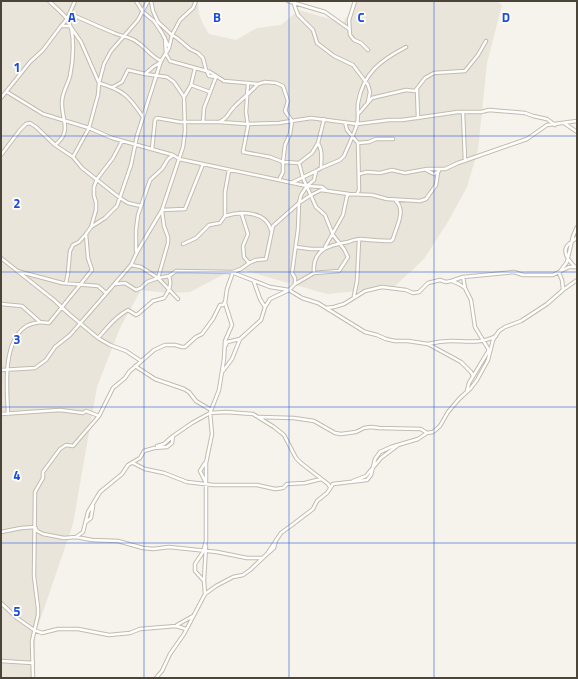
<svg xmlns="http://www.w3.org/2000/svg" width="578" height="679" font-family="'Titillium Web',sans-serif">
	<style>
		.residential { fill: #eae5da }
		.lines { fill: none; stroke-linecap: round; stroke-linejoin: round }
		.minor-casing { stroke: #c2bbae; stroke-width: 4.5 }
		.minor { stroke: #fff; stroke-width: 2.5 }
		.grid { fill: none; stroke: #1d4ed8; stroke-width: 1; stroke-opacity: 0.55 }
		.grid-label { font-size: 13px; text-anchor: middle; font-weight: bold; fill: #1d4ed8; stroke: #fff; stroke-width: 3.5; stroke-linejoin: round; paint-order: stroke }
	</style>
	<rect width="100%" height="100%" fill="#f6f3ec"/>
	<!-- residential -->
	<path class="residential" d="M1,1H198L199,14L203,24L209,34L236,40L257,28L281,25L299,10L330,19L342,24L357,1H497L502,5L487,63L478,150L467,187L449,220L424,259L394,287L327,294L243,270H232L190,292L167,293L141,290L120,328L97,387L73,524L35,635V678H1Z"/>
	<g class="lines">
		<!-- minor casing -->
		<g class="minor-casing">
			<path id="minor" d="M49,1C55,7 62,12 67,19C76,31 73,62 70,76C68,84 62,93 62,102C61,119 73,131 55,145
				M136,1L143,12L154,21L162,33L169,47
				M151,1L153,11L158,22L172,35L177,38L190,49L198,53L203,58L206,70L209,76L216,77L204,108L203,122
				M288,1L325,12L349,29
				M355,1L349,20L350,35L354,40L361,43L368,50
				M294,4L298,15L313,30L317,43L334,56L353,65L368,85L370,92L368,102
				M70,14C85,20 99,27 114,33C120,36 127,36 134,40C145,46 150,56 161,61
				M61,26H70L81,42L99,83
				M165,38L166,54L170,61L210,72L224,81L258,84L265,82L276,83L283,86L288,101L285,111L292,121L290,134L285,145L283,162V172L279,180
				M99,83C123,90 129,96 143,117
				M248,83L246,112L248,126L243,152L270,157L283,162L299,163L312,153L318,143
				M191,85L210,92
				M113,87L122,82L128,70L145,74L153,67L161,62
				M417,90L418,118
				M7,92L43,114L89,128L112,138L173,155L179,159L307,186L322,187L326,190
				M184,97L191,85L195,68
				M1,98L30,62L43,50L61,26L67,19L75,1
				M463,112L465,161
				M359,113L372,98L406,90L415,91L425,78L434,73L465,71L478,55L486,41
				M221,121C227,119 229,112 234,107C242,99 250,93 258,84
				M345,122L347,130L358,143L359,190L357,194
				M564,123L577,132
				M358,143L369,142L376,139H393
				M152,149L155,120L157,118L180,122H219L247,124L279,123L311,118L357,124L389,120H402L458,112H481L489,110L525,113L533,116L547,119L555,125
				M1,155L20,130L26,124L30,123L36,127L55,145L73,157L82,168L120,198L128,203L141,206
				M73,157L89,128L98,95L99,83L104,64L111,51L138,20L148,1
				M321,168C321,159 323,151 318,143L324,119
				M426,170L434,174L439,171
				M359,174L367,172L380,173L392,170L405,173L427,169H445L458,163L527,139L547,125L577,121
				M293,182L316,171
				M162,210L185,209L203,164
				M225,216V192L229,170
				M91,227L105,218L117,206L131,165L137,136L161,61L169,48L172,35L180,20L193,8L196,1
				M183,244L196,238L209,225L220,223L225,216C241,211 266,211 271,230
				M296,247L311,249H323
				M325,247L343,215L347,196L349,194L372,195L387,199L420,201L426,199L436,185L438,172
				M136,251V230L138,215L150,180L162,169L168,159L172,156
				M1,258L54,300L69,314L98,338L110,345L126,351L141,361
				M249,263L256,260L266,259L273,226L299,203L311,195L321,190L349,194
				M131,265L137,252L162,210L183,147L185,131L184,97L174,82L167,77L145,74
				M575,267C570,262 562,253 567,246C570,242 574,241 577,237
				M17,271L62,283L98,286L106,293
				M234,273L270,287L289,290L302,298L318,303L365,332L377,335L386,339L395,341H408L428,344L461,362L471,372L473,376
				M314,273C312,250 328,245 348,242C351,241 356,239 360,239C370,240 380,241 391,241L393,239C396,227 407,210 395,200
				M463,277L465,288L471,300L475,327L489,350
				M158,278L178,299
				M452,281L459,284L465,288
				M254,282L260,299L265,307
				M66,283L68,273L70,251L73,245L79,242L86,234L91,227L96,210V202L94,196V187L97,179L113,158L122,141
				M116,284L125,283L136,290L141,288L147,282L158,278L168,243V237L164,226L162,211
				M295,284V278L292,273L298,229L299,203L301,195L307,186L314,180L316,171L321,168L340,160L344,156C348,146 354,135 357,124C359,117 357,110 358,103C363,73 381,60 406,47
				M563,289L562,280L559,273L567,262L573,236L577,227
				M354,296L357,281L359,240
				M1,304L22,306L40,322L49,323L92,270L88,258L86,234
				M326,308L334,307L344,304L365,291L382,287L406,290L413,293L419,292L428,283L440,280L446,282L451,281L463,277L514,272L523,275H553L569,267H577
				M98,338C107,328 116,316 128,310L136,315L138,314L153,301L164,298C169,291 172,285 169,276
				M428,344C436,342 443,341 451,341C467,341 481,344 496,336
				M226,345L227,342L240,339L261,320L265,307L270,299L289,290L295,284L314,273L339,271L348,257L344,249L333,235L325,215L316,207L303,178L299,163
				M135,366L155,379L184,389L189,392L196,401L211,410
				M1,370L35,368L46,360L55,347L70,335L131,265L141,267L158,278L169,276L176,271L233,272L241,269L249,263L244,257L243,246L248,234L242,215L240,213
				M223,371L232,359L240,339
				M467,391L469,383L489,350
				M1,414L60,410L83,413L86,411L99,416L113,388L125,378L129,372L154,350L165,345H175L182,347H185L196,337L202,334L213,319L220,305H223L224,303
				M8,414C7,388 2,344 25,327C29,324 35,323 40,322
				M259,417L294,418L314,421L335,433L341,434L356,432L364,428L371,427L379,428L421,429L427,433
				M157,446L164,444L173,436
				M133,463L145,469L164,473L187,482L213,485H257L275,489L283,488L287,484L305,483L321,479
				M205,463L200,471L206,483
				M353,481L366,476L381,458L397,446
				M86,522L91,518L93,506
				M1,532L21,528L35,527L37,531L43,534L64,538L76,537L83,532L88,512L100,492L122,474L128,465L140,458L144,451L154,448L167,447L172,443L173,436L192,423L210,413L226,412L253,414L274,427L284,435L296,458L301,463L328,484L330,487
				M76,537L92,540L118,541L143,548L153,549L169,547L217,552L247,558H262
				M267,554L274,548L276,540
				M204,580L206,546
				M205,594L216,586L233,577L243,575L250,570L267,554L281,533L292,525L313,509L317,501L327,493L333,484L367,480L371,475L375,459L380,452L391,447L418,439L427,433L433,432L440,426L448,412L459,399L471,388L477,380L488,360L493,340L499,331L505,327L521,321L547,304L563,290L577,280
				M1,603L17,618L34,630L42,633L58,629H78L109,635L130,633L140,629L176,626L186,629
				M177,625L193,616
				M1,661L33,663
				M33,678L32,641L38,615V608L34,576L35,492L43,478V472L60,449L66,445L73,446L99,416
				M156,678L162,671L170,654L184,634L205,594L204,581L195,571V564L203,552L206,541V463L212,434L210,413L219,390L224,359L225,341L232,325L225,303L227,289L233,272"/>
		</g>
		<!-- minor -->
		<use href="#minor" class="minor"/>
	</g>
	<!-- grid -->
	<path class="grid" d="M144,1V678M289,1V678M434,1V678M1,136H577M1,272H577M1,407H577M1,543H577"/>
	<g class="grid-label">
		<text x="72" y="22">A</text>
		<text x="217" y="22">B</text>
		<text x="361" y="22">C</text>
		<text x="506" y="22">D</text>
		<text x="17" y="72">1</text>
		<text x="17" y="208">2</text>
		<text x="17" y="344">3</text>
		<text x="17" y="480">4</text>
		<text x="17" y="616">5</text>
	</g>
	<!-- border -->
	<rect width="578" height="679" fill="none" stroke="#4b4439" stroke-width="4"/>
</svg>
